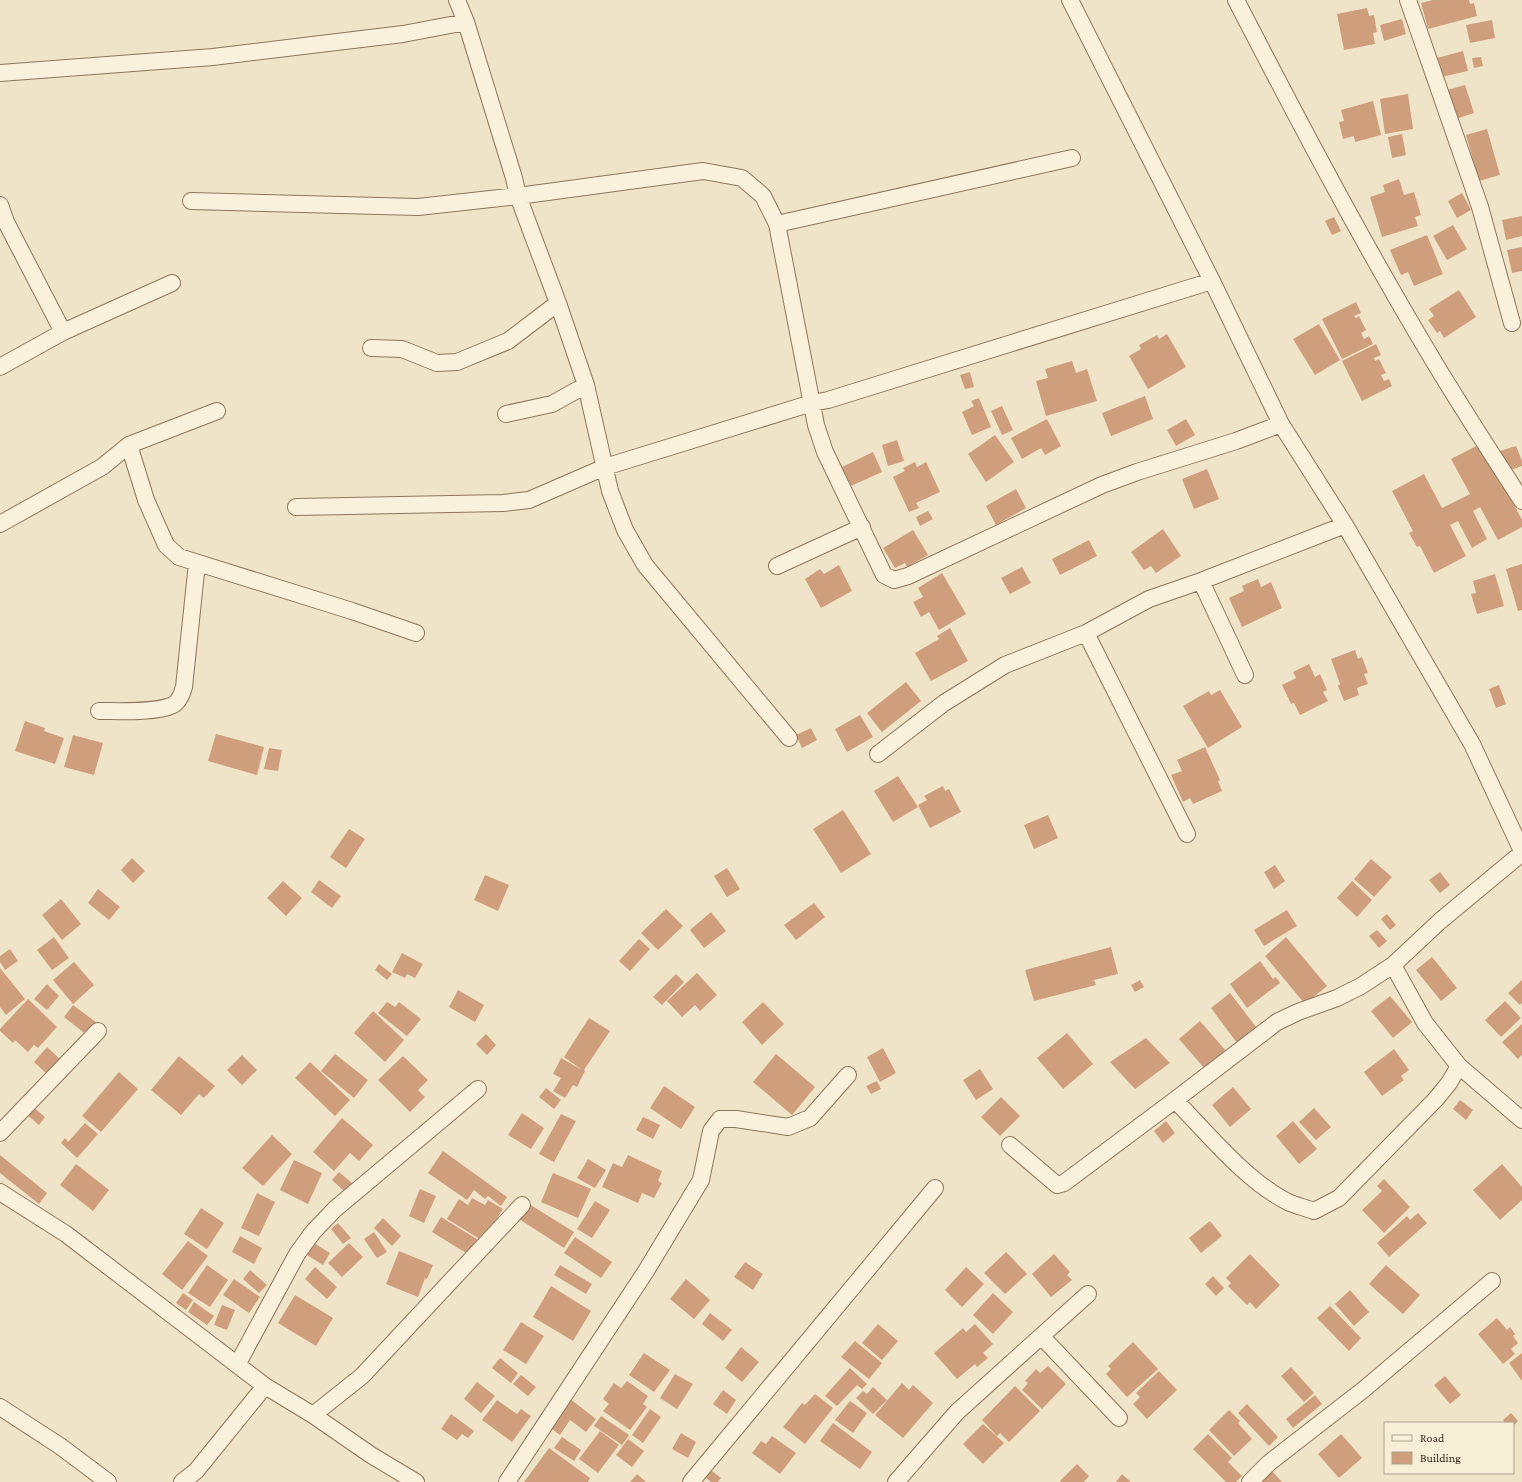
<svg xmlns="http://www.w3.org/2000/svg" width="1522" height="1482" font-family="'Crimson Pro',serif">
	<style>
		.building { fill: #cf9f7d }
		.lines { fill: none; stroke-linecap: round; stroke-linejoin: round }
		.minor-casing { stroke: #8d765c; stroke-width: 18 }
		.minor { stroke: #faf1dc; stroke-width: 16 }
	</style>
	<rect width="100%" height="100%" fill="#f0e4c8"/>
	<!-- building -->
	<path class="building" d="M1433,0H1469L1470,4L1474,3L1477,16L1428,29L1421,3Z
		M1367,8L1369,16L1374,15L1377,32L1373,33L1375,44L1344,50L1337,14Z
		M1402,19L1406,34L1384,41L1380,25Z
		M1492,20L1495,38L1470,43L1466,25Z
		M1463,51L1468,71L1441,77L1437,58Z
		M1481,57L1483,66L1474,68L1472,58Z
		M1465,85L1474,113L1456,119L1447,90Z
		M1408,94L1413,129L1385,134L1380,99Z
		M1373,101L1381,135L1355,142L1354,136L1343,139L1339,122L1344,121L1341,110Z
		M1487,129L1500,175L1479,181L1466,135Z
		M1402,134L1406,155L1392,158L1388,137Z
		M1399,179L1404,195L1414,192L1421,215L1415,217L1418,226L1382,237L1370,197L1385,192L1383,185Z
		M1462,193L1471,210L1457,218L1448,201Z
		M1522,216V236L1506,240L1502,220Z
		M1334,217L1341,231L1332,235L1325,221Z
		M1453,225L1467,249L1447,260L1433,236Z
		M1427,235L1443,274L1414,286L1408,272L1401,275L1390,250Z
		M1522,247V271L1512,273L1507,250Z
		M1459,290L1476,317L1444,338L1440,331L1437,333L1428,320L1434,316L1429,309Z
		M1356,302L1361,313L1354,316L1356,318L1359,316L1366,330L1361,333L1364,339L1369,336L1373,344L1342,359L1322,319Z
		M1319,324L1340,360L1315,375L1293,339Z
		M1167,334L1186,367L1148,389L1129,356L1141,349L1139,345L1157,335L1159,339Z
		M1376,344L1381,355L1374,358L1375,361L1379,359L1386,373L1381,375L1384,381L1389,379L1392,386L1362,401L1342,361Z
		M1072,361L1076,373L1087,369L1097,401L1046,416L1036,381L1048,378L1045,369Z
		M970,372L974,387L965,389L960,375Z
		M1145,396L1153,419L1111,436L1102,413Z
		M979,398L991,427L972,435L962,412L974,406L971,401Z
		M1002,406L1013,430L1002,435L991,411Z
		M1047,419L1061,446L1045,455L1041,448L1022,459L1011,438Z
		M1186,419L1195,435L1176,446L1167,430Z
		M995,435L1014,462L986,482L968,454Z
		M897,440L904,461L888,466L882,445Z
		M1482,443L1522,520V527L1498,540L1480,507L1473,511L1487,539L1472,548L1458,521L1450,525L1466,556L1434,573L1420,546L1417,547L1409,533L1413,531L1392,491L1424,474L1442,508L1470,494L1451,459Z
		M1516,446L1522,461V466L1508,471L1500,451Z
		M873,452L882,472L851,486L842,467Z
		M915,462L917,467L926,462L940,492L916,503L919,508L909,512L893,477L905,471L903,468Z
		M1207,469L1219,499L1194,509L1182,479Z
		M1016,489L1026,508L996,525L986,506Z
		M928,511L933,519L920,526L916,517Z
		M1163,529L1181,556L1156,573L1151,566L1144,570L1131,552Z
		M913,530L928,555L907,567L905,563L895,568L883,548Z
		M1089,540L1097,556L1060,575L1052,559Z
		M1522,564V610L1518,611L1506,569Z
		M839,565L852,591L821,608L805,579L820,569L824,574Z
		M1022,567L1031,583L1010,594L1001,578Z
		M942,573L966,614L939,630L929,612L921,617L913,602L923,597L918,588Z
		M1495,574L1504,606L1477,614L1471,594L1476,593L1473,581Z
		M1258,579L1261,587L1271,582L1282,608L1242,627L1229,598L1244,591L1242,586Z
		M950,628L968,661L931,681L915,653L939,639L937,636Z
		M1355,650L1358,659L1362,657L1368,673L1364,674L1368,684L1357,688L1359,695L1344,701L1338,686L1340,684L1331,659Z
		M1309,664L1315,677L1320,674L1327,690L1323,692L1328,701L1300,715L1294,703L1291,704L1282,685L1296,678L1293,672Z
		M906,682L921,701L882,732L867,713Z
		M1499,685L1506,704L1496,708L1489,689Z
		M1220,690L1242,727L1208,748L1183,706L1209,691L1211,695Z
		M860,715L873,737L847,752L835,729Z
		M25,721L45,728L44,731L64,738L55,764L15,751Z
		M811,728L817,740L802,748L796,735Z
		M216,734L264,747L257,775L208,761Z
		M73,735L103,743L94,775L64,767Z
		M1205,747L1220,780L1218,781L1222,791L1193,804L1190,798L1183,802L1171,775L1182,771L1177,760Z
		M269,748L282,750L278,771L264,769Z
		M898,776L918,807L893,822L874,791Z
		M943,786L945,791L949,789L961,812L930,828L918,805L927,800L924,796Z
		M843,810L871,854L841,873L813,829Z
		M1048,815L1058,838L1034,849L1024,825Z
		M349,829L365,839L346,868L330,857Z
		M132,858L145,871L133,883L121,870Z
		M1371,859L1392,877L1374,897L1354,879Z
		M1275,865L1285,881L1274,889L1264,872Z
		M727,868L740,889L727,897L714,876Z
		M1440,872L1450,885L1440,893L1429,880Z
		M485,875L509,885L498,911L474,900Z
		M319,880L341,896L332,908L311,892Z
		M283,881L302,898L286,916L267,898Z
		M1352,881L1372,900L1357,917L1337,898Z
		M98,889L120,907L109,920L88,903Z
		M61,899L81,924L62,940L42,915Z
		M814,903L825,917L796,940L784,925Z
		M666,909L683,926L658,950L641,933Z
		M1287,910L1297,926L1264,946L1254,930Z
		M711,912L726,931L704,948L690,930Z
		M1387,914L1396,925L1390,930L1381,919Z
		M1377,930L1387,941L1379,948L1369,936Z
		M54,937L69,958L52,970L37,950Z
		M1286,937L1327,986L1305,1004L1265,956Z
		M639,939L650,949L630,971L619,961Z
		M1111,947L1118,974L1094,980L1096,985L1034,1001L1025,970Z
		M10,949L18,961L5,970L0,962V956Z
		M402,953L423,964L415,978L407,974L405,978L392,972Z
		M1432,957L1457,988L1441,1001L1416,970Z
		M1260,961L1273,979L1276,977L1280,983L1247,1008L1230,984Z
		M74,962L94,985L73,1004L53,980Z
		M379,964L392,974L387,980L375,970Z
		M0,968L25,999L6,1015L0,1007Z
		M697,973L717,995L700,1011L695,1005L682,1017L667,1001Z
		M676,974L684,982L662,1005L653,997Z
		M1140,980L1144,987L1135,992L1131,985Z
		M1522,980V1003L1520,1005L1508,993Z
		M47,984L59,996L47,1010L34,999Z
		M458,990L484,1005L475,1022L449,1007Z
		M1230,993L1257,1028L1237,1043L1211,1008Z
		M1390,996L1412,1022L1393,1038L1371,1011Z
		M28,999L57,1027L38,1048L34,1045L28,1052L15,1040L13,1043L0,1031V1029Z
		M1505,1001L1521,1018L1501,1037L1485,1020Z
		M387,1002L395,1007L399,1002L421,1019L407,1036L378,1013Z
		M763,1002L784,1024L762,1045L742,1022Z
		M73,1005L97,1023L88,1036L64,1017Z
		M373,1011L404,1040L385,1062L354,1033Z
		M589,1018L610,1031L584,1070L585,1071L577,1087L573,1085L565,1098L553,1091L561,1078L553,1074L561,1058L582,1070L564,1057Z
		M1200,1021L1226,1051L1205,1069L1179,1039Z
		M1522,1024V1055L1518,1059L1502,1042Z
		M1067,1033L1093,1064L1063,1089L1037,1058Z
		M486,1034L496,1045L487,1055L476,1044Z
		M1146,1038L1170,1063L1135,1089L1110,1062Z
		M47,1047L60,1059L47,1074L34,1062Z
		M883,1048L896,1073L880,1082L867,1057Z
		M1394,1049L1409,1070L1401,1076L1404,1080L1382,1096L1364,1072Z
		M335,1054L368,1080L354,1098L321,1071Z
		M776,1054L815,1087L792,1115L753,1082Z
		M242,1055L257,1070L242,1085L227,1070Z
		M179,1056L215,1086L204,1098L199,1094L181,1115L151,1090Z
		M403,1056L428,1080L418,1090L425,1097L410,1112L378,1080Z
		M310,1062L350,1100L335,1116L295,1078Z
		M980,1069L993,1089L976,1100L963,1080Z
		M119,1072L138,1089L101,1132L82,1116Z
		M877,1081L881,1089L871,1094L866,1086Z
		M664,1086L695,1107L681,1129L650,1108Z
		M1233,1087L1251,1109L1230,1127L1212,1105Z
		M546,1088L561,1100L554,1109L539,1097Z
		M1001,1097L1020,1116L1000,1136L981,1117Z
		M1460,1100L1473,1110L1466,1120L1453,1109Z
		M32,1106L45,1117L39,1125L26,1114Z
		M1314,1108L1331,1127L1316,1140L1299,1122Z
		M522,1113L544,1128L531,1149L508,1135Z
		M561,1114L576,1121L554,1162L539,1154Z
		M643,1117L660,1125L653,1139L636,1130Z
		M342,1118L373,1145L359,1161L350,1153L334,1171L313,1152Z
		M1166,1121L1175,1133L1163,1143L1154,1131Z
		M1293,1121L1317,1149L1299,1164L1276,1136Z
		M85,1123L98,1134L77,1158L61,1143L65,1138L68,1142Z
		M272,1135L292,1154L263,1186L242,1168Z
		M443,1151L507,1197L501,1206L488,1196L485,1199L474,1190L467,1200L428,1173Z
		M0,1155L47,1193L39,1204L0,1173Z
		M628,1155L662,1171L658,1181L662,1183L654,1198L642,1193L638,1203L602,1187L613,1163L622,1167Z
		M588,1159L606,1170L595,1188L577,1178Z
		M294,1160L322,1173L308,1204L280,1190Z
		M76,1164L109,1190L93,1211L60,1185Z
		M1502,1164L1522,1187V1200L1500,1220L1473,1190Z
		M339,1172L353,1184L346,1193L332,1180Z
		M553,1173L591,1189L578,1218L541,1202Z
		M1384,1179L1410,1207L1384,1233L1362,1210L1382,1191L1377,1186Z
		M420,1189L436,1196L424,1223L409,1216Z
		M257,1193L275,1202L259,1236L241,1228Z
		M472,1198L485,1205L488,1200L503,1209L483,1241L447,1219L459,1199L468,1205Z
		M595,1201L610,1210L592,1238L577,1229Z
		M529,1204L574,1232L564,1248L519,1219Z
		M201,1208L224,1223L207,1249L184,1234Z
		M1418,1213L1427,1223L1389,1257L1377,1243L1407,1216L1410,1220Z
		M441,1217L480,1241L471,1256L432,1232Z
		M383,1218L401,1236L392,1246L374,1228Z
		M1210,1221L1222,1236L1201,1253L1189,1238Z
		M338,1223L351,1238L343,1244L331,1229Z
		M374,1232L387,1252L377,1258L364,1239Z
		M240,1236L262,1248L254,1264L232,1252Z
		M575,1237L612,1262L601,1278L564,1253Z
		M188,1241L208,1256L182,1290L162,1274Z
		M314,1243L330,1253L323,1265L307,1255Z
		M349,1243L363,1257L342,1277L328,1263Z
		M399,1251L433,1265L427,1279L425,1278L418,1297L386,1284Z
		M1006,1252L1027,1274L1005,1294L984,1273Z
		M1054,1254L1070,1272L1067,1275L1072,1280L1051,1297L1032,1274Z
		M1250,1254L1280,1285L1256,1309L1250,1302L1247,1305L1228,1286L1231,1283L1226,1278Z
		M745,1262L763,1274L753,1290L734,1277Z
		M207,1265L228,1280L210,1307L188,1293Z
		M560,1265L592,1284L586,1294L554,1275Z
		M1386,1265L1420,1295L1403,1314L1369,1284Z
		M315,1267L337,1287L327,1299L305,1279Z
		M966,1267L984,1284L962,1307L945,1290Z
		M250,1270L267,1285L259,1293L243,1279Z
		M1213,1276L1224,1288L1216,1296L1205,1284Z
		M234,1279L260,1297L249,1313L223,1295Z
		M686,1279L710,1300L694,1319L670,1299Z
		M551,1286L591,1311L573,1341L533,1317Z
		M1350,1290L1369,1312L1354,1326L1335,1304Z
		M183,1293L193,1300L186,1310L176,1303Z
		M993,1293L1013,1312L993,1334L973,1315Z
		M295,1295L333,1318L316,1346L278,1323Z
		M194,1302L214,1316L207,1325L188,1312Z
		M222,1305L235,1310L227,1330L214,1325Z
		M1330,1306L1361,1338L1349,1351L1317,1318Z
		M710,1313L732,1330L723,1341L702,1324Z
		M1497,1318L1507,1330L1510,1327L1515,1334L1513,1336L1518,1343L1511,1349L1515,1354L1503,1364L1478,1334Z
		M521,1322L544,1336L526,1364L503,1350Z
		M878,1324L898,1341L882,1360L862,1343Z
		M975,1324L993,1344L983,1353L988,1358L977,1367L975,1364L957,1379L934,1353L963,1328L966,1332Z
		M855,1341L882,1363L869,1379L841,1357Z
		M1133,1342L1158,1369L1127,1397L1106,1374L1111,1369L1108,1366Z
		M741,1347L759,1362L742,1382L725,1368Z
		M644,1353L670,1370L654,1392L629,1375Z
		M1522,1353V1381L1509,1363Z
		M500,1358L518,1373L511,1383L492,1368Z
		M1048,1366L1066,1384L1042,1409L1022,1390L1028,1383L1025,1381L1036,1369L1040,1373Z
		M1291,1367L1314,1393L1304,1402L1281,1376Z
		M850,1368L867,1384L862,1389L857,1385L837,1406L825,1396Z
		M1159,1371L1177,1390L1147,1419L1133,1404L1140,1397L1136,1393Z
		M675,1374L693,1384L677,1409L660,1398Z
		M521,1375L536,1387L528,1396L513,1384Z
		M1445,1376L1461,1395L1450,1404L1434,1385Z
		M627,1381L648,1396L643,1404L647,1407L630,1430L603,1411L609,1404L603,1399L614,1383L621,1388Z
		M477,1382L495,1396L481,1413L464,1399Z
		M902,1383L909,1390L913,1385L933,1403L903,1438L875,1415Z
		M1015,1386L1040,1411L1009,1442L1000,1433L997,1436L982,1420Z
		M873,1387L887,1400L873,1414L856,1398L863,1391L867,1394Z
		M723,1390L736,1400L727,1414L713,1404Z
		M815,1394L833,1408L805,1444L783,1427L802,1403L805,1405Z
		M1315,1395L1322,1404L1293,1428L1286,1419Z
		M569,1398L596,1419L586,1432L570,1420L560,1435L548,1426Z
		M497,1400L517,1414L521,1409L531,1416L512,1442L482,1420Z
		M850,1401L867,1413L853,1433L835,1420Z
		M1247,1404L1278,1437L1269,1446L1238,1413Z
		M650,1409L661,1417L643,1443L632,1435Z
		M1229,1410L1240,1421L1238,1423L1252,1439L1234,1456L1209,1430Z
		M1511,1413L1518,1421L1513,1426V1423H1505L1503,1420Z
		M451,1414L474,1431L468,1438L462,1434L457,1440L441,1429Z
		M601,1416L629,1435L622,1445L594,1426Z
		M833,1423L872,1452L860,1469L820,1441Z
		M983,1424L1004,1443L983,1464L963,1444Z
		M600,1431L619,1445L598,1473L579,1459Z
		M681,1433L696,1442L688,1458L672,1449Z
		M1208,1434L1232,1458L1228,1462L1242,1476L1236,1482H1226L1193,1449Z
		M1341,1434L1362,1458L1339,1478L1318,1454Z
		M772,1436L796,1453L780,1474L752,1453L761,1441L766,1444Z
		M562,1437L581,1450L574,1461L554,1448Z
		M628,1439L644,1451L632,1467L616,1455Z
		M549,1448L590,1478L588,1482H524Z
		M1077,1464L1089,1476L1084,1482H1061L1060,1481Z
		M707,1467L721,1478L718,1482H711L701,1474Z
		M1272,1471L1282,1482H1260Z
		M637,1474L646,1482H630Z
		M1122,1474L1131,1482H1116Z"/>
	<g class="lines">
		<!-- minor casing -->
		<g class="minor-casing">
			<path id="minor" d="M457,0L466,22L514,178L518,196L558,303L586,385L610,491L625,530L645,565L789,738
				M1070,0L1212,281L1281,424L1345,525L1472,744L1522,851
				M1236,0C1297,118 1359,236 1427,350C1457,401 1490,451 1522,501
				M1408,0L1480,207L1512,323
				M0,73L213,57L403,34L466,22
				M191,201L418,207L518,196L703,171L742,178L763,196L777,224L816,425L825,452L884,575L894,580L908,576L1102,485L1137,472L1236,441L1281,424
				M0,205L6,222L63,332
				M777,224L1072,158
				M371,348L402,349L437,363L457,362L508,341L558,303
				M0,367L63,332L172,283
				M506,414L552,404L586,385
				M129,445L146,500L166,545L179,557L352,611L416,633
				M296,507L503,503L529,500L605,467L812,403L828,400L1212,281
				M0,524L102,467L129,445L217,411
				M777,566L862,527
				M1201,581L1245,675
				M1086,633L1187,834
				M99,711C118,711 156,713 173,705C179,702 182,694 184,687L197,563
				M878,754L944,703L1005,665L1086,633L1149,599L1201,581L1345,525
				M1393,965L1425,1023L1459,1066L1522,1120
				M1175,1100C1208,1134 1248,1183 1290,1203C1298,1206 1306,1208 1314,1211L1339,1198L1436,1099L1449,1083L1459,1066
				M0,1133L98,1031
				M1010,1145L1057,1185L1064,1183L1175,1100L1277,1022L1298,1012L1337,998L1361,986L1393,965L1440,921L1522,853
				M0,1192L66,1234L265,1386L313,1415L371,1455L416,1482
				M1042,1337L1119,1418
				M237,1365L297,1254L313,1232L335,1209L478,1089
				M0,1407L60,1446L108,1482
				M313,1415L362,1376L522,1205
				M182,1482L196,1471L265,1386
				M507,1482L646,1271L701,1180L711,1131L720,1119H736L788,1127L810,1118L848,1075
				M691,1482L935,1188
				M896,1482L957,1412L1088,1294
				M1250,1482L1269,1463L1363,1390L1492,1281"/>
		</g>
		<!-- minor -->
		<use href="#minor" class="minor"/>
	</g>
	<!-- legend -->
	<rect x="1384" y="1422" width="130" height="52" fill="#f7eed8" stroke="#ada18e"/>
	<rect x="1392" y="1435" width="20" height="6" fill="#faf1dc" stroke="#ada18e"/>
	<text x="1420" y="1442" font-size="12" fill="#3d2e20">Road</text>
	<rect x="1392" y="1452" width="20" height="12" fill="#cf9f7d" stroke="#ada18e"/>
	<text x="1420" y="1462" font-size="12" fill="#3d2e20">Building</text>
</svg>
